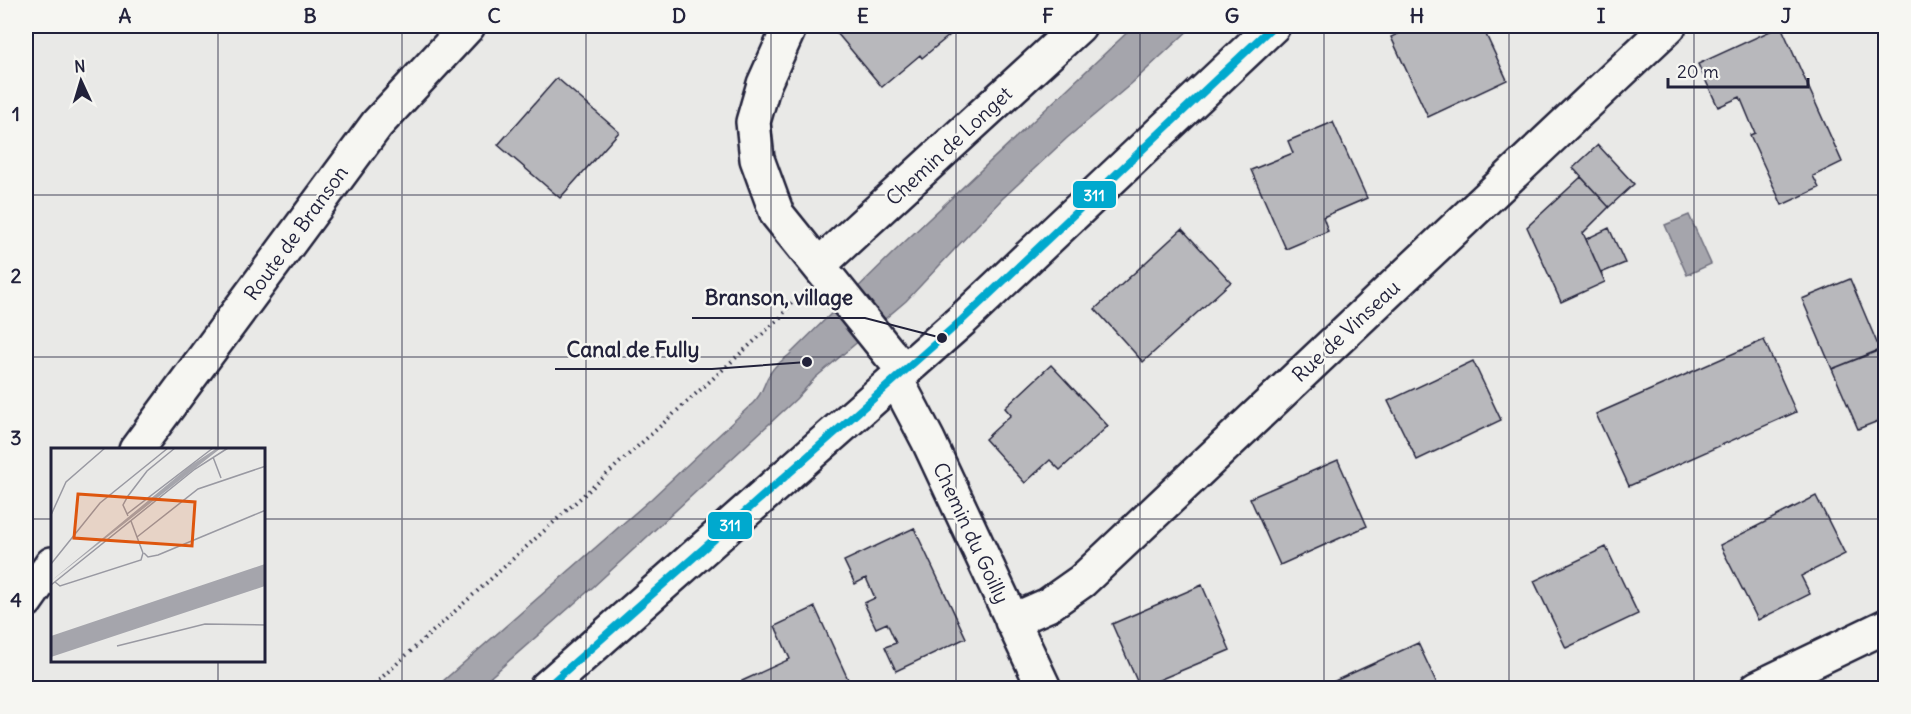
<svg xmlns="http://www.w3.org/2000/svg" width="1911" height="714" font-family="Delius,sans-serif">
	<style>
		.water { fill: #a5a5ac; stroke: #71717f; stroke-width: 1.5 }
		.building { fill: #b8b8bc; stroke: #22223b; stroke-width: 1.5 }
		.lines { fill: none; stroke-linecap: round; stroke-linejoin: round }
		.street-casing { stroke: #22223b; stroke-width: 38 }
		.secondary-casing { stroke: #22223b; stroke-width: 38 }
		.path { stroke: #22223b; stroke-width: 4; stroke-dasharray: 1.5 4.5; stroke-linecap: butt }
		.street { stroke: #f6f6f2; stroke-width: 33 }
		.secondary { stroke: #f6f6f2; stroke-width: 33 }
		.bus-1-casing { stroke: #f6f6f2; stroke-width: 12 }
		.bus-1 { stroke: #00a9ce; stroke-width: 8 }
		.grid { fill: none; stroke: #22223b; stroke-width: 1.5; stroke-opacity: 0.55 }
		.labels { text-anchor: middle; stroke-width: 5; stroke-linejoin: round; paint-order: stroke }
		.street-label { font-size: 20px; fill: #22223b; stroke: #f6f6f2 }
		.inset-road { fill: none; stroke: #9999a2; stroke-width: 1.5 }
		.view { fill: #de560e; fill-opacity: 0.15; stroke: #de560e; stroke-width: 3 }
		.inset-edge { fill: none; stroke: #22223b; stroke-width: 3 }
		.leader { fill: none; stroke: #22223b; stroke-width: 2 }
		.callout-dot { fill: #22223b; stroke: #f6f6f2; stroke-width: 2 }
		.callout-label { font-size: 21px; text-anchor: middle; font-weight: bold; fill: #22223b; stroke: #f6f6f2; stroke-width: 5; stroke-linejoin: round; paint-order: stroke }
		.line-badge { stroke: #f6f6f2; stroke-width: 2 }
		.badge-label { font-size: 16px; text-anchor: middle; font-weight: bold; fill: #fff }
		.neatline { fill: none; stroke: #22223b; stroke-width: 2 }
		.grid-label { font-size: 20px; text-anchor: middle; font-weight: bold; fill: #22223b }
	</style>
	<rect width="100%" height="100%" fill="#e9e9e7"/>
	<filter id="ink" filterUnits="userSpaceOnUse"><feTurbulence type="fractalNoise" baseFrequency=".0167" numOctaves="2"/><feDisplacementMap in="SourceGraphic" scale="12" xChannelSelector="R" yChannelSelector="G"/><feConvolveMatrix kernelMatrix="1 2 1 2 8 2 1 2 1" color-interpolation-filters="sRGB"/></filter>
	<g filter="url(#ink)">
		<!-- water -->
		<path class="water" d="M1134,26H1193L1131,84L1067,138L1002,199L906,301L815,378L796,399L593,587L478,688H435L651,499L753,403C765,391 762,385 771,372C775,365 783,360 789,355L895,251Z
			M1689,215L1711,264L1687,275L1665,225Z"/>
		<!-- building -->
		<path class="building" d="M834,26H961L922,58L920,55L882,87L832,27Z
			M1415,26H1482L1507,80L1428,117L1391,37Z
			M1781,26L1842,162L1813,176L1819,188L1782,205L1750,135L1755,133L1740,97L1718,107L1698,64Z
			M557,78L619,132L560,198L498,145Z
			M1333,122L1367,198L1323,217L1328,231L1286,249L1251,170L1293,153L1288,141Z
			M1598,145L1634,184L1609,207L1573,168Z
			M1581,177L1609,207L1583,233L1605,282L1561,302L1527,227Z
			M1609,228L1625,263L1601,273L1586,239Z
			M1182,229L1231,282L1143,362L1095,309Z
			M1850,279L1880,350L1832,369L1802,299Z
			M1764,340L1796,412L1629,486L1596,414Z
			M1886,347V418L1858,429L1832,369Z
			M1473,361L1501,420L1417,460L1388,401Z
			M1051,365L1108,426L1060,470L1050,460L1025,483L985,439L1011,415L1005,408Z
			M1338,460L1367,526L1280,565L1250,498Z
			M1816,496L1845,554L1801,576L1810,594L1758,620L1720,545Z
			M914,528L966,638L896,671L885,647L896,643L887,623L876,628L864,603L875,598L866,578L855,584L844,561Z
			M1606,547L1638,614L1566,648L1534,581Z
			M1202,585L1230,650L1140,688L1112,624Z
			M815,607L852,688H745L742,681L790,659L775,626Z
			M1418,643L1439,688H1327L1326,685Z"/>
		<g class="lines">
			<!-- street casing -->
			<g class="street-casing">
				<path id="street" d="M790,26L764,84L753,122L757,159L777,214L889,353L905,371
					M819,265L1079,26
					M896,379L928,440L1044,688
					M136,450L377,124L468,26
					M26,601L52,564
					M1012,621L1048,605L1082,581L1669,26
					M1757,688L1886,626"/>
			</g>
			<!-- secondary casing -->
			<g class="secondary-casing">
				<path id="secondary" d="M546,688L962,320L1273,26"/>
			</g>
			<!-- path -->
			<path class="path" d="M370,688L781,317L793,300"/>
			<!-- street -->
			<use href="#street" class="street"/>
			<!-- secondary -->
			<use href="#secondary" class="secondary"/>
			<!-- bus-1 casing -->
			<g class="bus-1-casing">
				<path id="bus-1" d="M546,688L962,320L1273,26"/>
			</g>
			<!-- bus-1 -->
			<use href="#bus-1" class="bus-1"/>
		</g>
	</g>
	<!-- grid -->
	<path class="grid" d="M218,26V450M402,26V688M586,26V688M771,26V688M956,26V688M1140,26V688M1324,26V688M1509,26V688M1694,26V688M26,195H1886M26,357H1886M26,519H52M264,519H1886M218,662V688"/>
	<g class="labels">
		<!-- street labels -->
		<g class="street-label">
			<text transform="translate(949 146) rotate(-43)" y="7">Chemin de Longet</text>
			<text transform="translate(296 233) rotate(-54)" y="7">Route de Branson</text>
			<text transform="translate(1346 331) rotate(-43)" y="7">Rue de Vinseau</text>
			<text transform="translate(971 533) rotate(65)" y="7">Chemin du Goilly</text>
		</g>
	</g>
	<!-- overview -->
	<g transform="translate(51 448)">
		<rect width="214" height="214" fill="#e9e9e7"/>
		<path d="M166,0H170L0,133L139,18ZM214,116V138L0,209V188Z" fill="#a5a5ac"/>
		<path class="inset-road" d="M162,9L170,30M76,66L162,0M0,67L15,34L54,0M77,68L72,57L77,48L96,23L124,0M86,89L147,41L215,18M93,105L97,109L107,107L215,62M0,116L49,55L117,0M4,134L9,138L90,112L92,105L80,73M0,137L144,21L177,0M66,198L154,176L215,177"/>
		<path class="view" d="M27,46L144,54L141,98L23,90Z"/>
		<rect width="214" height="214" class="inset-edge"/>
	</g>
	<!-- callouts -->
	<path class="leader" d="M942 338L865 318H692M807 362L712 369H555"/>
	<g class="callout-dot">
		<circle cx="942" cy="338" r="6"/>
		<circle cx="807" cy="362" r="6"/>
	</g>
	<g class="callout-label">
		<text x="779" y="305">Branson, village</text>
		<text x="633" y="357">Canal de Fully</text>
	</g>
	<g class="line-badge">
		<rect x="1072" y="180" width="45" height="29" rx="6" fill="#00a9ce"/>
		<rect x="707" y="511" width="46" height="29" rx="6" fill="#00a9ce"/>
	</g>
	<g class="badge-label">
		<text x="1094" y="201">311</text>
		<text x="730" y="531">311</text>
	</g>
	<!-- margin -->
	<rect width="1911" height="714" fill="none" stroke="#f6f6f2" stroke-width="66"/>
	<!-- north arrow -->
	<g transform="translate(81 81) rotate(356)" stroke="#f6f6f2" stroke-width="4.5" paint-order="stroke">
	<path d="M0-4.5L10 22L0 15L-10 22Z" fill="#22223b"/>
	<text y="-9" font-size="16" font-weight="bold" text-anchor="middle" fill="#22223b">N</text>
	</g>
	<!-- scale -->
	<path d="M1668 78v9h140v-9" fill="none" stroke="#22223b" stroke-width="3"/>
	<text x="1677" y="78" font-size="18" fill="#22223b" stroke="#f6f6f2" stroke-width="4.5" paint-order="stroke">20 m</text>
	<rect x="33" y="33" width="1845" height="648" class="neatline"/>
	<g class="grid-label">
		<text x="125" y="23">A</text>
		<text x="310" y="23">B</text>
		<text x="494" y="23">C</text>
		<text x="679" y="23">D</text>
		<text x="863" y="23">E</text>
		<text x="1048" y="23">F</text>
		<text x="1232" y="23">G</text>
		<text x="1417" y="23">H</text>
		<text x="1601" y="23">I</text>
		<text x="1786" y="23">J</text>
		<text x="16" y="121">1</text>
		<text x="16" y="283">2</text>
		<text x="16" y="445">3</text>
		<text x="16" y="607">4</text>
	</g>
</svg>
